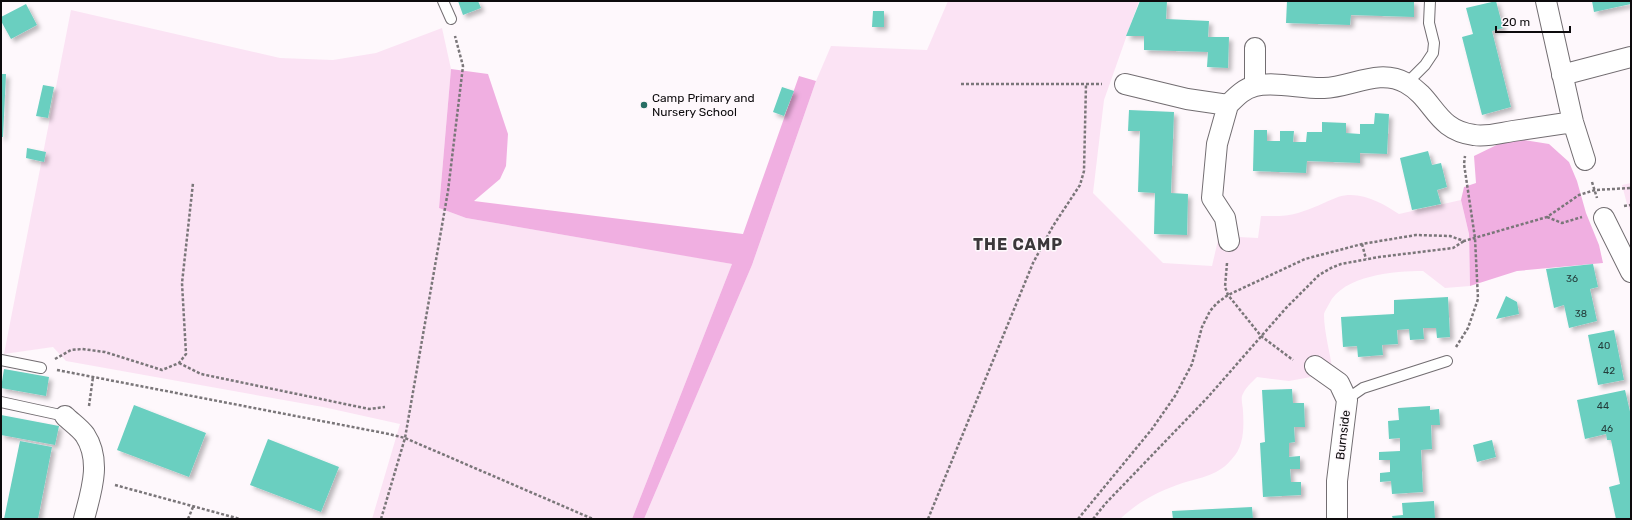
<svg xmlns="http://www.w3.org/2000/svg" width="1632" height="520" font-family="Rubik,sans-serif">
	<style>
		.green { fill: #fbe3f4 }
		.forest { fill: #f0afe1 }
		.building { fill: #6acfc0; filter: url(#shadow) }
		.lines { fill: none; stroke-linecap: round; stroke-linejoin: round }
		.lane-casing { stroke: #726d71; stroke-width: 12 }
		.street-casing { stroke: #726d71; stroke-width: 22 }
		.path { stroke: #7a7679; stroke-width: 2.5; stroke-dasharray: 3 2; stroke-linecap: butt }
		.lane { stroke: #fff; stroke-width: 10 }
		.street { stroke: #fff; stroke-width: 20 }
		.poi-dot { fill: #276e64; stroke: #fef8fc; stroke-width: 1.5 }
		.labels { text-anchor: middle; stroke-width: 3; stroke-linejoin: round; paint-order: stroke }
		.number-label { font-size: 10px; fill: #243c3a }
		.poi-label { font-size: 12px; fill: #0d0b0d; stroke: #fef8fc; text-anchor: start }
		.street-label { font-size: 12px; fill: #0d0b0d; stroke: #fef8fc }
		.district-label { font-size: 16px; font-weight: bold; letter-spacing: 1px; fill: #3b373a; stroke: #fef8fc }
	</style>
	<defs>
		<filter id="shadow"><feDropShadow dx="3.5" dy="3.5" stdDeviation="2" flood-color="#0004"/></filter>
	</defs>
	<rect width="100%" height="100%" fill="#fef8fc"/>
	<!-- green -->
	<path class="green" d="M948,1H1139L1104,100L1093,193L1163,263L1212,266L1219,236L1258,238L1261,216C1273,216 1286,217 1298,213C1312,209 1325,202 1338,197C1360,190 1382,203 1399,214L1461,200L1469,234L1470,286L1445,288L1423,271C1395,271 1343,275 1329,304C1327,308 1324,312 1324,315C1324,332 1331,357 1333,373L1289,381L1257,377C1251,383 1245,388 1242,396C1241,401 1243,407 1243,411C1244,429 1244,447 1231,460C1217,477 1196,478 1177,485C1155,493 1137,503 1120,519H644L752,265L816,81L831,46L927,50Z
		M71,10L280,58L333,60L376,53L442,28L451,69L439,208L466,218L640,248V247L732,264L632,519H372L400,424L323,407L66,361L53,347L4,354Z
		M1631,183V213L1627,204L1622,185Z"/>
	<!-- forest -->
	<path class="forest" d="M451,69L488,74L508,134L506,166L500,179L474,201L743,234L799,76L816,81L752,265L644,519H632L732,264L466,218L439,208Z
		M1511,138L1549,144L1569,162L1577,181L1586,213L1599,245L1603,263L1517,271L1470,286L1469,234L1461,200L1464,187L1476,183L1474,156Z"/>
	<!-- building -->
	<path class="building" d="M458,1H478L481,8L463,15Z
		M1140,1H1167L1166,19L1209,21L1208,37H1229L1228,68L1207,67L1208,52L1144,50V36H1126Z
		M1287,1H1414V17L1351,15L1350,25L1286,23Z
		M1496,1L1503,28L1492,31L1511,107L1482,115L1462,37L1473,34L1466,8Z
		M1592,1H1631V4L1594,12Z
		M26,4L37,25L11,39L1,21V17Z
		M873,11H884V27H872Z
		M1,74H6L3,137H1Z
		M43,85L54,87L48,118L36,116Z
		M782,87L794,91L784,116L773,112Z
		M1129,110L1174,112L1171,193L1188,194L1187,235L1154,234L1155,193L1138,192L1140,131H1128Z
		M1375,113L1389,114L1387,154L1360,153V163L1307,161L1306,173L1253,171L1254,130H1267V141H1280V131H1294L1293,142H1306L1307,132H1322V122L1346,123V133L1360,134V124H1374Z
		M27,148L46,152L44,162L26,158Z
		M1428,151L1432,165L1441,163L1447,187L1437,190L1441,204L1412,210L1400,158Z
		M1593,264L1598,287L1590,289L1597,321L1569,328L1564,305L1554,308L1546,269Z
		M1506,296L1517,302L1519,314L1496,319Z
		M1448,297L1450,337L1437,338L1436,328H1423L1424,339L1410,340L1409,329L1397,330L1398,344L1382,345L1383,355L1358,357L1357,346L1343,347L1341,317L1394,314V300Z
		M1614,330L1624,380L1598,385L1588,335Z
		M4,369L49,377L46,396L1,388Z
		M1292,389L1293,403H1304L1305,427H1294L1295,442L1289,443V457L1300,456V469H1290L1291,482H1301V495L1263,497L1260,443L1265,442L1262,390Z
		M1625,390L1631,416V519H1616L1609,487L1620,484L1611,440H1607L1606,434L1585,439L1577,400Z
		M134,405L206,433L189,477L117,450Z
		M1430,406V410L1439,409L1440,425H1431L1432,449L1421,450L1423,492L1392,494L1391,481L1380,482V473L1390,472V460H1379V452L1400,451V438L1389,439L1388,421L1399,420L1398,408Z
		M1,415L59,426L55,445L1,435Z
		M268,439L339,467L321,512L250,485Z
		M1492,440L1496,457L1477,462L1473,445Z
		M20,441L52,447L38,519H4Z
		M1434,501L1435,519H1393L1392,516L1403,515L1402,503Z
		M1252,507L1253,519H1173L1172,511Z"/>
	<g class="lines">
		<!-- lane casing -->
		<g class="lane-casing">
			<path id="lane" d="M443,1L451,19
				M1407,83L1425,65L1433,53L1434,43L1429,23L1430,1
				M1,360L41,368
				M1347,399L1363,388L1447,361
				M1,402L65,416"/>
		</g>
		<!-- street casing -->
		<g class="street-casing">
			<path id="street" d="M1546,1L1573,122L1585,160
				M1562,75L1631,57
				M1125,84L1187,99L1228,105C1236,97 1243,89 1255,86C1275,81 1303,89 1324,88C1352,87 1379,68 1406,83C1435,99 1435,130 1474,135C1487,137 1500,133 1513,131C1533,128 1553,125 1573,122
				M1255,86V48
				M1228,105L1217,144L1212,198L1225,218L1229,241
				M1604,218L1631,272
				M1315,366L1339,383L1347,400L1337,481V519
				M65,416C71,422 80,428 85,435C102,461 91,492 84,519"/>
		</g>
		<!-- path -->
		<path class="path" d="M961,84H1102
			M1592,182L1597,198
			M1624,206L1631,205
			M1547,217L1562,223L1582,217
			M1362,244L1366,259
			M1227,263L1225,287L1228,295L1261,336L1293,360
			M1456,347L1468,328L1478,299L1475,238L1464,164L1465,156
			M55,359L71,350L82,349L105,352L162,370L179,363L186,354L182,283L193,183
			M179,363L201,374L369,409L385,407
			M57,370L389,434L405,438L593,519
			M89,406L93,377
			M115,485L240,519
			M188,519L193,507
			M381,519L405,438L448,191L463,66L455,36
			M928,519L1033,263L1053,226L1080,185L1084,171L1086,84
			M1078,519L1152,429L1175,396L1192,364L1202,327L1210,311L1217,303L1228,295L1305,259L1362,244L1416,235L1450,236L1464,241L1547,217L1579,195L1595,190L1631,188
			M1093,519L1106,503L1208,397L1286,308L1319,275L1331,268L1341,264L1379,257L1453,248L1464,241"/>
		<!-- lane -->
		<use href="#lane" class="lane"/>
		<!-- street -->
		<use href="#street" class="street"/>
	</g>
	<!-- markers -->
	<circle class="poi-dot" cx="644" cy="105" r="4"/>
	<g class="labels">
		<!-- number labels -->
		<g class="number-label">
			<text x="1572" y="282">36</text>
			<text x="1581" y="317">38</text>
			<text x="1604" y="349">40</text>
			<text x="1609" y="374">42</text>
			<text x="1603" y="409">44</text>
			<text x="1607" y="432">46</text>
		</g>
		<!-- poi labels -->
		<g class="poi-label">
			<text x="652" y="102">Camp Primary and<tspan x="652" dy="14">Nursery School</tspan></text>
		</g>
		<!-- street labels -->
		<g class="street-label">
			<text transform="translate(1343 435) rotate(-83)" y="4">Burnside</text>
		</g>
		<!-- district labels -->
		<g class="district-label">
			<text x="1018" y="250">THE CAMP</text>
		</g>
	</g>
	<!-- border -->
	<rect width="1632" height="520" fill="none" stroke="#0d0b0d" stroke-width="4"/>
	<!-- scale -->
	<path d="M1496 26v6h74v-6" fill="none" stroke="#0d0b0d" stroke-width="2"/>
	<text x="1502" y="26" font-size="12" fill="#0d0b0d" stroke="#fef8fc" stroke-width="3" paint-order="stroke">20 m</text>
</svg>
